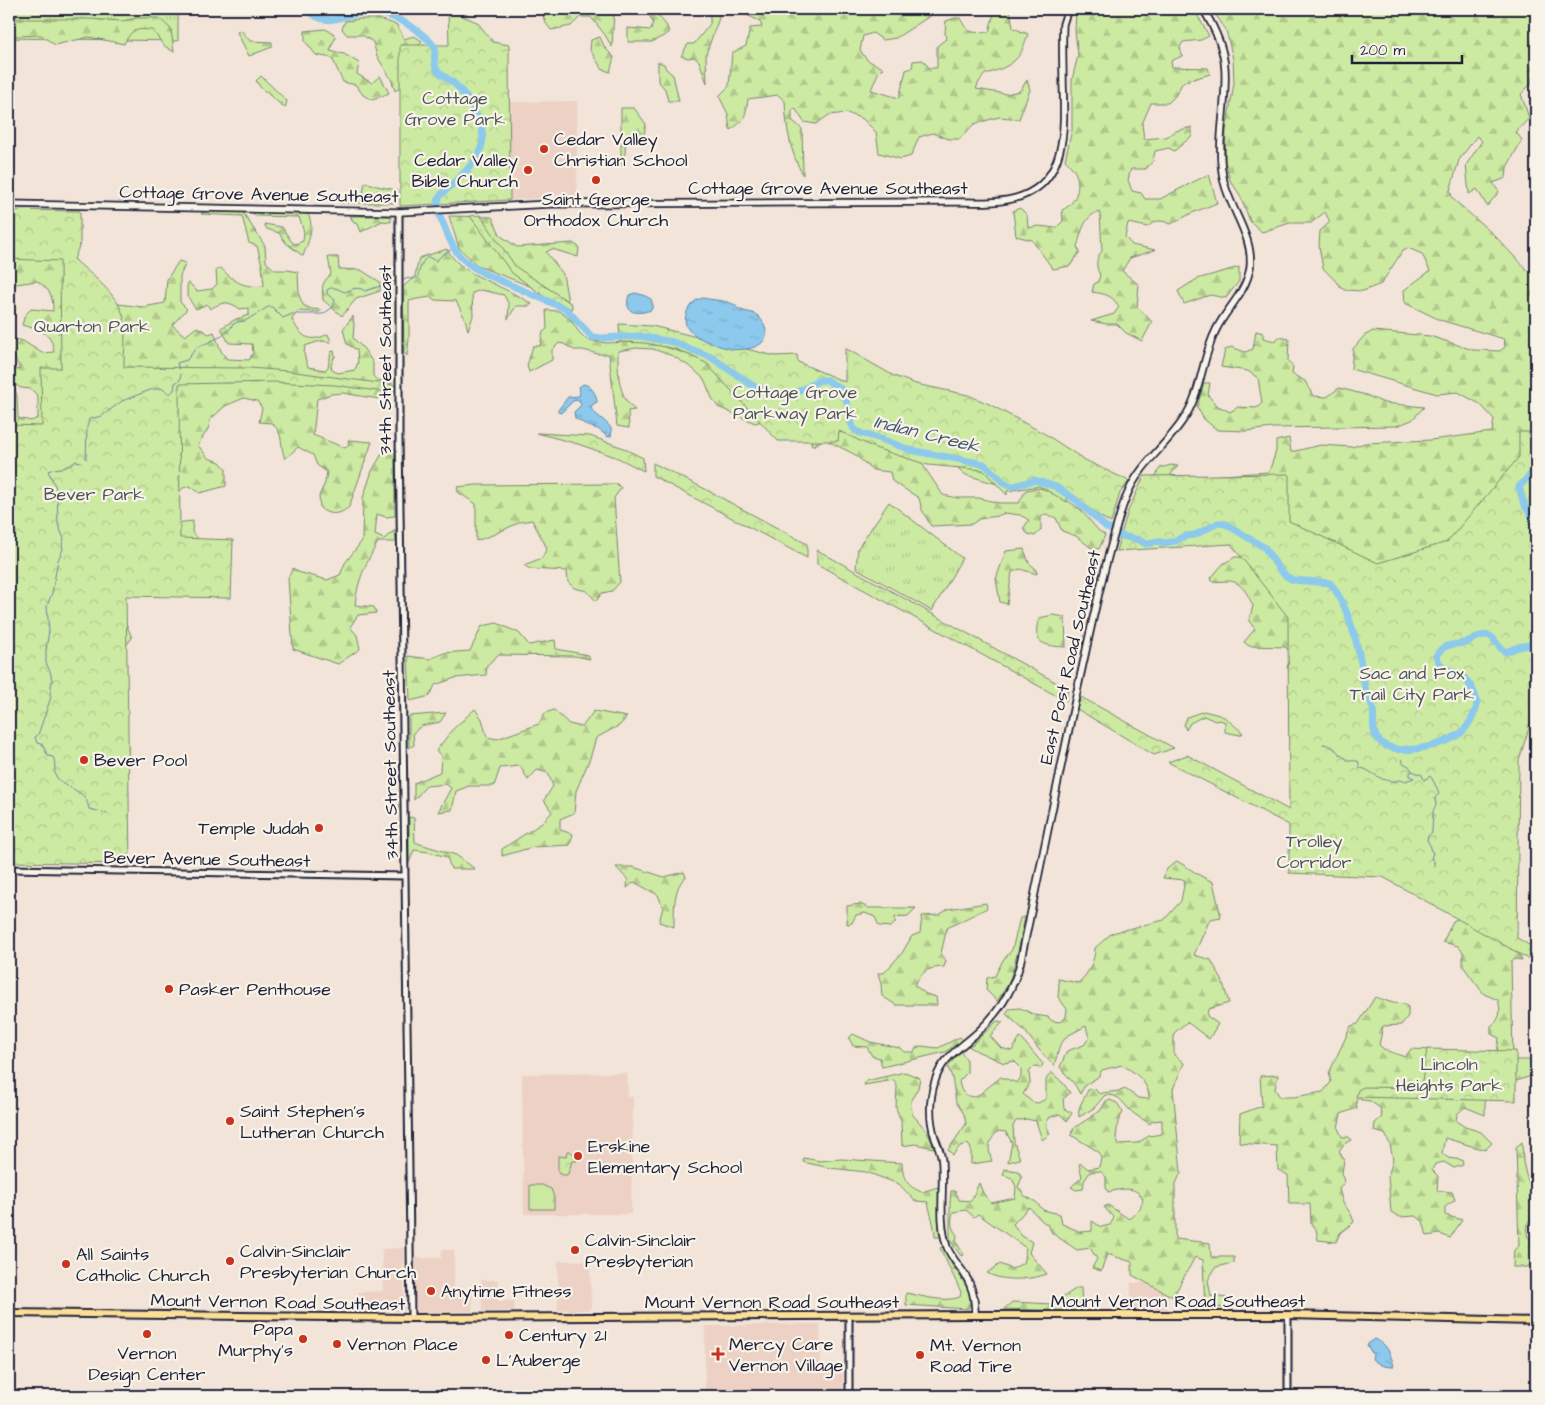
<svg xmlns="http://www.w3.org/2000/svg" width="1545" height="1405" font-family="'Architects Daughter',sans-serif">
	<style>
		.built { fill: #ecd1c4 }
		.grass { fill: url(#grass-tufts); stroke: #78866e }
		.forest { fill: url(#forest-firs); stroke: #78866e }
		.park { fill: url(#park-crowns); stroke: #78866e }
		.pitch { fill: #cdeaa2; stroke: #78866e }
		.water { fill: url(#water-ripples); stroke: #6286a5 }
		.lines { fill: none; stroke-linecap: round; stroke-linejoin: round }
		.stream { stroke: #6286a5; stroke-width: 1 }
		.river { stroke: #8cc9ec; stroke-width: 7 }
		.tertiary-casing { stroke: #22223b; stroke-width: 9 }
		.secondary-casing { stroke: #22223b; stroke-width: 9 }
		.primary-casing { stroke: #22223b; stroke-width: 10 }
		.tertiary { stroke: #f7f3e8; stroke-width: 5 }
		.secondary { stroke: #f7f3e8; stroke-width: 5.5 }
		.primary { stroke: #fbdf96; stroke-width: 6 }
		.poi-dot { fill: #c8321e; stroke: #f7f3e8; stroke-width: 2 }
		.labels { text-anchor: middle; stroke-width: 4.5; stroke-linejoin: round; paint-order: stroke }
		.park-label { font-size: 18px; fill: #4d5455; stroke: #f7f3e8 }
		.poi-label { font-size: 18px; fill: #22223b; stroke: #f7f3e8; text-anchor: start }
		.street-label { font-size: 18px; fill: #22223b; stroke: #f7f3e8 }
		.water-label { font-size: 19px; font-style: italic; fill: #425470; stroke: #f7f3e8 }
	</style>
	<defs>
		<pattern id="grass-tufts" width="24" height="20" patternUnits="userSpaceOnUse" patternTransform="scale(1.25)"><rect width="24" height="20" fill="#cdeaa2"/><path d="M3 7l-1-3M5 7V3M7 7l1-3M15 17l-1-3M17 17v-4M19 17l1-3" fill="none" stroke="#b0c88c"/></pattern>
		<pattern id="forest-firs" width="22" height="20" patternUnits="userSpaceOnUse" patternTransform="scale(1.25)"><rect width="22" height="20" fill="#cdeaa2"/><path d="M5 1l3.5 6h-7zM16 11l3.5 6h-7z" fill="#b0c88c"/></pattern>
		<pattern id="park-crowns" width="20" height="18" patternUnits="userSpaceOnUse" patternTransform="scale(1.25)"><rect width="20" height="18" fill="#cdeaa2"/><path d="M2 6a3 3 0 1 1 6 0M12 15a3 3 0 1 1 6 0" fill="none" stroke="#b0c88c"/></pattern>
		<pattern id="water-ripples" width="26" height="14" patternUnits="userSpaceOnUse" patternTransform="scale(1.25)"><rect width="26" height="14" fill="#8cc9ec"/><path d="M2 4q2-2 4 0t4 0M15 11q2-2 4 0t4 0" fill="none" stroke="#78accb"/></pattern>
	</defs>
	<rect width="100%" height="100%" fill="#f2e4d8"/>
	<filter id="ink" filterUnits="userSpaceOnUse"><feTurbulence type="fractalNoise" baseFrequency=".02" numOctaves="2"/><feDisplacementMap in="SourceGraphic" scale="10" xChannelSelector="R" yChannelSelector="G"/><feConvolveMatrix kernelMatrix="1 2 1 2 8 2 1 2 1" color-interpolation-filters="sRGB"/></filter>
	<g filter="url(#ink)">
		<!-- built -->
		<path class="built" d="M577,101V196L510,200L509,102Z
			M627,1073L628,1097H633L631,1214H524L522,1074Z
			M403,1248L404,1311H360L358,1292L383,1291L382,1249Z
			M442,1250H454V1291H473L472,1311L417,1312L415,1299L414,1258H441Z
			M558,1261H590L591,1306L589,1310H558Z
			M481,1280H498V1301H515L514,1311H482Z
			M1131,1283H1168V1309H1131Z
			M820,1324L821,1372L843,1373V1396H738L737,1390H705V1326Z"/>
		<!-- grass -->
		<path class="grass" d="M9,9H178V41L9,38Z
			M889,502L962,558L932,611L856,568L858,548Z"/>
		<!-- forest -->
		<path class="forest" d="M545,9H607L614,12L612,47L605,35L591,17H580L571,26L551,30L545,22L541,10Z
			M648,9H656L655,11C661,21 667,22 669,33L652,42H628V28L651,30L653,22L649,15Z
			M710,9H719V18L706,54L707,83L699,61L694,57L688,58L681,56L688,44H694L710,24Z
			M744,9H933L936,12L896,38L883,40L873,33L863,36L860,50L867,60L883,68L878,73L871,90L899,98L906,70L912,68L913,61L923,60L929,68H937V46L946,39L945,33L946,21L955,18H960C968,34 972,33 989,32L995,9H1010L1013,28L1028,34C1025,43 1022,54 1015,60C1008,67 994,72 985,74L979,82L976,89L1006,94L1020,91L1027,80L1030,90L1019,119L999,117L974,124L960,139H949L933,133L919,137L911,156L901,159L879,153L876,132L863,119L847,113L829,115L816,124L804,122L795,108L792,110V120L802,129L803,175C790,153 786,126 785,101L778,95L748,99C745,117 746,120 730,130L728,114L719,96L729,86L732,53L746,46L750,28L762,27L760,21L744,14Z
			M1079,9H1194L1209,36L1201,40L1183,42L1180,47L1182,56L1171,61L1172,67L1208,68L1210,74L1183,82L1175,96L1168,103H1151L1142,124L1144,139L1166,137L1176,131L1192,127V136L1174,151L1169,148L1155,151L1153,161L1146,169H1131L1128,180L1132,191L1141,193L1145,199H1160L1209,174L1217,203L1192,213L1171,224C1161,220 1155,219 1148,227L1128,223L1125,237L1132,245L1155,250L1130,258L1122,271L1139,285L1137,306L1152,322L1142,341L1126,333L1117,324H1107L1091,321L1114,314L1119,307C1112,295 1106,294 1092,292L1094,284L1098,282L1100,275C1095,266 1096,258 1102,251L1100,212C1084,214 1081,234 1077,247L1080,252L1070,266L1053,269L1032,240L1016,236L1013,211L1020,208L1027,215L1028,228L1038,226L1056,228L1063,221L1062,210C1076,204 1082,186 1075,172C1073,168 1068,163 1065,160L1072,130V80L1078,55L1075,31L1076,12Z
			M1212,9H1536V18L1531,29L1536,34V65L1534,67L1531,84L1521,94L1529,118L1516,132L1522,140L1507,167L1506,178L1493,183L1499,192L1487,206L1477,189L1469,194L1466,165L1482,141L1477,136L1459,160L1450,191L1453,199L1494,235L1527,270L1536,274V461L1516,510L1379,585L1155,477L1160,468L1171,465L1178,466L1171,474L1174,478L1269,472L1276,451V441L1289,438L1291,452L1321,445L1352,447L1365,443L1431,440L1492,432L1494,419L1480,404L1458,392L1437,394L1351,369L1353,349L1364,336L1373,331L1430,336L1473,350L1500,351L1505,347L1504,339L1440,320L1405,303L1404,290L1430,271L1422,254L1408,248L1403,250L1381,284L1363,291L1344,290L1323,268L1319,246L1320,231L1330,222L1325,212L1311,223H1290L1262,232L1250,221L1240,195L1230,180L1225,161L1226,131L1234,83L1233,59L1226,30Z
			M9,11L19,19H89L122,21L137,18H159L171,29L174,52L163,45L153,30C136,29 132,28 124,44L89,37L55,45L41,35L17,36L9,34Z
			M358,19H379L397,25L404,39L414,36L422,41L417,48L402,86L395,91L392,81L377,56L373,42L362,35H347L342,29L345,21Z
			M325,29L333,33L336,38L333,42L330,51L344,54L359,63L357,74L372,83L380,76L389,93L373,100L363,95L356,85L343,82L332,58L316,55L305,41V31Z
			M241,30L250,41L272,42V47L249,56L237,32Z
			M600,37L605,48L614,57L610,72L602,69L590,50L591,40Z
			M658,62L664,64L666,69L673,75L679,101H668L665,89L658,81Z
			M261,76L287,101L285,108L261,88L256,81Z
			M621,108H634L646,124L643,139L626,140L625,153L621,166Z
			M365,182L377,186L396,190L394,203H339L346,195L362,199Z
			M251,210L308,214C315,228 308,242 303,256L286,243L279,233L267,229L264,224L282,227L291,241L295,244L303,241L304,232L299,217L255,216Z
			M9,211L72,256L110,303L143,307L165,303L167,279L179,261L186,263L180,276V302L187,309L172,325L185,336L197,327L209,334L214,332L221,351L227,359L249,360L253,353L252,344L229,343L221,328L236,319L249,315V308L240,309C228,300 222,302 210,309L207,304L196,309C189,300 185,293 188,282L197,291L212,289L217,284L216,270L221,268C234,282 244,288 264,286L262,265L257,246L249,243L242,216L201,214L206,211H242L265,246L266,262L275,270H288L298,272L299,295L303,305L311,309L322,310L319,312L298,311L292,319C300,336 309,344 328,334L331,342L320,341L305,346L304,354L308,367L325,370L328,367L331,352L334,351L335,356L331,365L332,370L338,373L355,370L358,362L357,350L347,344L343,329L353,316L354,325L353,338L364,349L373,363V376L377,380L392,382L390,395L382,394L379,399L343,393L331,394L317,399L313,435L345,448L349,445L348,440L372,442L349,507C340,515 329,516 320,508L319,496L325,483L327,472L317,465L313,455L298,447L285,459C279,443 285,436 272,423L259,422L262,408L257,401L244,398L225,406L211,419L208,429L198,445L208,458L220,462L226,469V486L200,493L190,486L183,488L174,498L175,523L193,521L192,532L203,544L124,592L121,611L132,638L124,648L9,441V386L15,389L17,396L18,418L31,421L38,418V396L31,389L21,388L9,381V370L20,369L13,354L12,338L23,341L42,353L54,352C52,332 39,330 22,325L25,315L31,309L53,311C53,295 50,290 37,281L9,285Z
			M350,216H391V222L382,221L361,232L358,224L354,223Z
			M449,216L492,217L501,236L517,247L573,243L579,247L578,257L552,249L546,252L563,274L569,307L545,292L478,266L459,248Z
			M447,249C459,271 483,278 504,289C514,293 523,299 532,304L529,306H516L508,319L509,305L504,295L481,290L472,293L473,316L468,330L465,319L456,301L435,300L431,297L417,299L409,301V339L407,356L404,353L403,287L415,276L419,258Z
			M328,257H338L339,269L361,270L380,282V291L356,299L342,316L323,300C322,286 321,284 331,274Z
			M1239,267V281L1226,298L1210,295L1184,304L1178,291L1197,279Z
			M546,310L559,311L571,320L578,331L587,340L607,343L647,341L696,357L719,370L770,419L755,423L718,407L712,398L704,379L692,368L673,356L653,349L636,348L618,351C618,371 617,396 635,410L628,411L629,428L617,426L609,354H598L583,350H574L564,344L559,343L552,350V360L529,372L527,366L533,346H540L543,332L547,329Z
			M1256,331L1263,333V338L1275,341L1279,337L1289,339L1288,361L1293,367L1292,374L1305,381L1313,396L1327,397L1339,388L1366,395L1384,403L1424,407L1412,420L1396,426L1273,428L1247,431L1217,430L1204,419L1197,407L1204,383H1210L1208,395L1216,405L1230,412L1238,407L1257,408L1262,403L1258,378L1248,371L1221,367L1225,350L1231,347L1245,352L1253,349Z
			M850,430L919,458L926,470L943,495L958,498H979L999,503H1019L1026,490L1039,488L1053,491L1080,509L1098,530L1105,535L1099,549L1090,547L1076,536L1062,531L1056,518L1046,514L1041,517V530L1035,536L1028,534L1023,529L1029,520L1020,515L1005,513L997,516L979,519L972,524L931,526L922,510L919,498L892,481L890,472L873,470L854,454L824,439L815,445H811L813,433L831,435Z
			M395,449V516L386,517L377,514L375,535L384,539L395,530L396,542H378C366,563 357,581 355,605L374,607L376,613L358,615L350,627L357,635L360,649L338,664L293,649L288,578L293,568L298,572L327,580L340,575L345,563L362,541L363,498L372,471L383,452Z
			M952,463L985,470L997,484L966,475Z
			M617,484L621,488L614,498L620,582L612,591L602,593L596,601L587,591L574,588L568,582L567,571L530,569L524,565L542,558L547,548L532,520L520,522L495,534L476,541V504L458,492L457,487L476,485Z
			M1024,549L1029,563L1036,569L1037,574L1020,569L1012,572L1007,604L1000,602L996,579L1006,551Z
			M1235,557H1249L1289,589L1294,671L1287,668L1291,655L1286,647L1249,646L1244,642L1255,629L1249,621L1253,606C1248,595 1242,581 1228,581C1222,581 1218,582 1212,581L1211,578L1223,564Z
			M1053,615L1065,617L1066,647C1044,646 1031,644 1039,618Z
			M497,623L519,633L529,645L555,640L556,649L588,655L590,659L575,656L498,655L487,665L486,675L455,678L435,685L430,696L410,701L408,656L430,659L444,653L470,651L482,626Z
			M475,709L482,719L487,737L497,739L539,724L545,713L554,710L569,724L582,727L594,711L627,717L620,725L596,738L590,758L576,791L574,813L560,819V830L573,834L570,845L533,847L502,856V849L542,823L552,812L544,800L553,786L548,773L537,770L528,780L520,766L500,768L494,786H469L456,791L452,810L438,812L451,788L446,784L426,786L414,800V783L440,772L441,755L436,751L452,730Z
			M1204,711C1210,713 1218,714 1224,717C1227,719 1240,730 1243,733L1240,735L1225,732V722L1220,720L1215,721L1204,716L1190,723L1186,730L1184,725L1187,717Z
			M446,713L440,722L421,726L413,733L414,745L409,748V716Z
			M409,817L414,818L415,842L420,844L456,855L475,869H451L447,857L429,852L414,850L409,863Z
			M1177,861L1201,876L1213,882L1221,917L1210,919L1194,955L1211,960L1222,980L1229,1003L1208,1009L1207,1016L1218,1024L1209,1039L1187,1022L1174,1033V1055L1184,1063L1173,1089L1181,1172L1175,1186V1239L1210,1243L1211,1257H1234V1263L1216,1267L1208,1280L1211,1296L1227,1298L1228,1307L1205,1309L1203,1260L1195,1257L1173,1297L1132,1275V1262L1107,1254L1101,1271L1092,1268L1097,1259L1090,1248L1077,1250L1052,1233L1048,1225L1042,1221L1029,1207L1013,1224L1022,1236L1032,1242L1029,1253L1047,1274C1030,1280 1003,1282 987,1273L1000,1264L1012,1269L1023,1263L1026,1248L978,1214L974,1217L966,1210L953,1212C951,1221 950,1227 957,1235L956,1242L964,1255L961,1256L950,1240V1203L951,1191H955L959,1200L971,1201L979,1183L983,1193L991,1203L1015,1198L1016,1187L1012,1178L1003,1175L1005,1169L1018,1171L1022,1177L1018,1187L1025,1196L1036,1202L1043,1210L1060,1214L1062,1224L1081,1232L1092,1231V1221L1101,1227L1110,1225L1114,1218L1104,1207L1108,1205L1129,1219L1140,1209L1143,1199C1136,1185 1121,1189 1108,1192L1106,1188V1177L1100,1171L1090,1172L1084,1181L1083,1189L1076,1190L1071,1187L1082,1177L1079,1164H1082L1088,1169L1099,1167L1101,1158L1099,1152L1071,1135L1074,1128L1100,1111L1106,1101L1110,1100L1117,1103L1123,1112L1118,1122L1116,1138L1119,1144L1137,1143L1149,1136L1162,1134V1120L1152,1121L1150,1124C1143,1119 1134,1115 1129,1109C1120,1100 1120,1095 1105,1095L1094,1108L1079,1117C1077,1106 1084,1100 1088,1090L1094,1088L1099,1094C1108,1091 1116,1093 1125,1089L1138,1098L1149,1099C1149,1082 1136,1073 1122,1065L1102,1070L1098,1077L1085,1085L1080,1094L1075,1085L1060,1067L1067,1051L1084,1045L1089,1038L1086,1026L1067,1036L1060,1045L1054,1066L1040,1051L1025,1031L1006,1014L1009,1009L1020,1008L1035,1015L1048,1017L1052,1021L1061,1022L1066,1017L1067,1009L1058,997L1059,986L1058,979L1078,983C1088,975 1095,961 1095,948L1112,933L1164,920L1181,901L1185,880L1163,878L1167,869Z
			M616,867H633L664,877L684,872L686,877C673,886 674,913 674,927L659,922L663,907L658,895L634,882L627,888L628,880Z
			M986,903L987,908L947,928L941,953L946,961L944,967C926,968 924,971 914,985L926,994L936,997L937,1005H896L882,996L881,984L878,973H884L902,953L912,936L920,933L922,916L939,915L948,909Z
			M860,904L869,908H916L908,916L895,917V923L891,927L879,926L875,917L865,913L856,915L852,923L847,924V906Z
			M1025,917L1018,951L1009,983L997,1001L986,990L987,978L995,976L1003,960L1012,950L1020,918Z
			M1460,918L1516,948L1522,960L1516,959L1511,961L1513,1060H1533L1531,1076L1513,1082L1485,1098V1115L1465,1107L1457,1114L1456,1121L1465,1127L1481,1132L1492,1143L1485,1150L1445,1138L1442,1153L1448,1158L1462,1160L1463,1165L1454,1168L1444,1162L1435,1164L1432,1170L1438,1176L1437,1191L1452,1192L1455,1200L1445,1207V1215L1462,1220L1450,1238L1440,1234L1427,1236L1423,1221L1415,1216L1400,1217L1391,1212L1388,1177L1393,1160L1390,1144L1385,1134L1374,1131L1375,1123L1382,1117L1380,1108L1370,1101L1356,1099L1357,1108L1341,1114L1338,1128L1342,1137H1349L1351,1140L1344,1144L1339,1151L1344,1160L1342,1173L1345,1181L1339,1189L1343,1203L1351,1214L1354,1222L1340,1233L1336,1242L1318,1240L1316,1229L1311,1223L1310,1204H1289L1288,1175L1278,1170L1277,1146L1239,1143L1240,1114L1262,1106L1260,1076L1278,1075L1275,1089L1280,1097H1294L1323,1092L1331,1082L1329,1073L1351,1026L1358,1024L1375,997L1393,1003L1404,1004L1408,1007V1016L1401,1025L1383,1026L1379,1045L1385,1050L1405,1057L1411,1049L1497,1053L1499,1038L1491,1034V1026C1501,1019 1501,1011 1498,1000L1484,994L1474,981L1463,966V952L1458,946L1443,942L1453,921Z
			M997,1021L1003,1022L990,1036L1001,1048L1012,1051L1020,1037L1043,1064L1041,1068L1035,1066L1029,1072L1030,1083L1023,1094L1032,1102L1038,1103L1046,1099V1080L1051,1072L1063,1083L1070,1093L1063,1099L1064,1109L1072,1113L1067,1121L1060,1114L1050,1117L1046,1124L1050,1134L1042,1140L1036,1121L1026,1119L1016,1121L1013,1126L1014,1142L1020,1159L1008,1162L1012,1143L1006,1132L998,1131C988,1142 987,1147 992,1161L971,1164V1149L968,1144L960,1146L953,1155L948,1150L966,1124L964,1114L956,1102L952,1077L948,1067L960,1051L967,1060V1073L959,1081C961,1093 964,1096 976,1097L1001,1077L1017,1083L1021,1077V1068L1014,1061L1004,1063L979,1052L968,1046L973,1044Z
			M853,1034L870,1042L900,1048L904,1052H914L916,1048L921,1046L938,1048L960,1037L963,1040L945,1052L882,1067L880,1058L872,1056L867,1047L853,1046L849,1038Z
			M905,1072L920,1078L918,1088L911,1100L912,1114L927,1131L934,1148L915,1144L902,1146L901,1121L896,1108L897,1086L894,1080L864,1085L866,1081Z
			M1522,1142L1523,1162L1526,1175L1536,1201V1217L1528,1222L1527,1236L1536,1243V1266L1532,1264L1527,1267H1513L1514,1250L1519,1246L1516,1147Z
			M804,1158L820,1161L841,1159L902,1163C903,1179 906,1186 922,1192L938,1187L940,1237H935C935,1225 930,1214 928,1202L915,1201L899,1184L866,1172L830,1168L803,1162Z
			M943,1247C946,1253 949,1259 952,1265C960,1277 976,1294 968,1309L906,1305V1293C922,1296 944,1303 960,1297L961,1292L940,1248Z
			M1077,1288H1081L1082,1308L1078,1311L1004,1309L1012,1302L1053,1304Z"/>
		<!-- park -->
		<path class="park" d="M448,10L477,22L493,42L509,45L510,200L400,206V45H449Z
			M9,210L80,211V244L74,259C91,275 119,294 124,319C126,332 124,353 124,367L250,368L288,371L394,385L392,393L334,385L273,382L179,384L180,538L233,540L231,598L126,596L130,864L9,862V425L42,426L41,368H61L60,261L9,259Z
			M480,215L516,267L572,304L571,316L512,273L470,216Z
			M619,324L652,326L775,356L797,355L798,362L845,382V348L894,376L916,384L968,395L989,404L1045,434L1085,460L1129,481L1120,493L1111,523L1067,496V502L1039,486L1007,491V495L983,470L928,465L875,448L839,431L838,441H778L706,363L676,349L645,343L620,342Z
			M1519,432H1536V705L1519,760L1517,938L1536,949V963L1383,877L1289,873V825L1168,762L1187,755L1289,810L1288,617L1231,544L1116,551L1128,511L1144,476L1289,474V521L1378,563L1447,542L1519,457Z
			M537,433L590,436L621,447L643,458L644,471L618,458L578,444Z
			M653,463L705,489L807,544V558L653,476Z
			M817,550L1068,689L1066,701L817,564Z
			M1081,697L1174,748L1154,755L1077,709Z
			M1427,1049L1516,1051V1101L1356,1097L1358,1090L1364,1087L1421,1088Z
			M567,1151H570L577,1158V1161H572L568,1174L566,1175H562L558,1173V1156L566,1157Z"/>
		<!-- pitch -->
		<path class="pitch" d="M530,1185H542L551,1189L554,1197V1209H530Z"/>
		<!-- water -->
		<path class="water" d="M635,293L643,295L651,299L653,306L651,310C637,315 623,314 629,295Z
			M703,298C712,300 724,300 733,304C739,307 733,305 739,309C746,313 753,311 759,317C763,321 765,326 766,331C769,349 739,352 727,348C715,345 702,340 692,333C678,323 688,300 703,298Z
			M583,384C591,385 597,395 597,402L592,405L591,408C596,418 616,424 611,436L608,437L598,429L588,426L575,418L574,412L581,405L580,402L578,400L573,401L561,413L558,412V410L568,397L579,396L580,392L579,387Z
			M1374,1339C1388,1344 1390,1353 1394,1366C1384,1368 1380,1365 1372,1359L1373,1355L1367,1345Z"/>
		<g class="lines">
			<!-- stream -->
			<path class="stream" d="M400,281L409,278L411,280L418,277C419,270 422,260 428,257L436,261L442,255L454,248
				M179,369L177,363L187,360L197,347L207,343L222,336L231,328L232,325L237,322L245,321L268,307H272L283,318L292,314H323L333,307L335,300L327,294V290C334,285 338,290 345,292C352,289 358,286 365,291L396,281
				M86,459L87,427L89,419L102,416L122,401L150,390L161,388L170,394L174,390L175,383L180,380L181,374
				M81,462L76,461C64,471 60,466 48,471L57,490L58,524L64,539L62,544L63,549L58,560L52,593L47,606L49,631L46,649V663L50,671L52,680L50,694L51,697L38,735L35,737L37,743L42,744L48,756L53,757C57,764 52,773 58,779C65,787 78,789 85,798C87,800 88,805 89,809L107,813
				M1323,744C1334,745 1337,753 1345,758C1349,761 1354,761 1358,761L1360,768L1365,769L1382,779L1395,782L1398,780L1405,781L1414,778L1410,776V773L1412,771
				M1398,753L1401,749
				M1402,759L1403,763L1409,766L1412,771L1422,775L1424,780L1430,776L1431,777L1437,788L1439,794L1435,798L1436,805L1433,811L1432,832L1428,836L1427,840L1431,847L1430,850L1433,852L1431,859L1434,862V866"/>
			<!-- river -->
			<path class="river" d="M307,9C327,31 345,12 368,12C392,12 420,29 435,47C435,54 433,64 437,70C441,75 450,80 455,84C466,95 479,114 482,130C488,155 462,175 446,190C443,193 438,196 438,202C436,212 443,222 446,231C456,255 461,260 483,273L566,309L592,337L602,338L639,336L673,342L711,357L753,386L781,396H787L803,389L820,380H827L845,392L850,421L854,429L860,433L881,439L910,450L984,464L1007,485L1014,486L1035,480L1056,487L1076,500L1106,527L1122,536L1139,540L1146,544L1157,541L1165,543L1175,541L1185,536L1195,535L1218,523L1226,524L1265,548L1279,569L1286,576L1293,580L1330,583C1347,603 1357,642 1362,668C1364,674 1363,681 1365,687C1367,694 1371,701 1373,708C1375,718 1371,730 1377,738C1393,760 1445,746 1462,732C1467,728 1470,722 1473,716C1475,712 1477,707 1477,702C1476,693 1467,678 1459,674C1453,671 1446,670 1442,666C1439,663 1437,659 1436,656C1443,642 1455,646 1467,642C1474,639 1482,633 1490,636C1496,639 1498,649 1506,652L1518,647L1529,645L1536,640
				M1536,473L1531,474L1519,487L1524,504L1536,524"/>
			<!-- tertiary casing -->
			<g class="tertiary-casing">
				<path id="tertiary" d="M399,212V436L411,1318
					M9,869L405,876
					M849,1316V1396
					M1288,1396V1315"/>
			</g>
			<!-- secondary casing -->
			<g class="secondary-casing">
				<path id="secondary" d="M9,204L399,212L550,204L953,202C976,202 1001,204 1022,196C1069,179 1064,122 1063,82C1063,62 1062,43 1063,24L1068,9
					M975,1315C975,1297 972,1284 961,1269C956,1262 950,1255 947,1247C938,1220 944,1191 942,1163C942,1154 938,1146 935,1138C929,1119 929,1100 935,1081C942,1057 962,1047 979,1031C999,1012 1013,990 1020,964C1042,861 1062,758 1085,655C1094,613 1103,572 1115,532C1119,519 1122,505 1128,493C1140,464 1166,446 1183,420C1202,393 1201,359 1216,330C1226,309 1246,293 1250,268C1254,237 1231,211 1224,182C1215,144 1227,108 1225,70C1224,48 1215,28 1203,9"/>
			</g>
			<!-- primary casing -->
			<g class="primary-casing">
				<path id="primary" d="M9,1313L411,1318L975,1315H1288L1536,1321"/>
			</g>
			<!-- tertiary -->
			<use href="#tertiary" class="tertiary"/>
			<!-- secondary -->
			<use href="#secondary" class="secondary"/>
			<!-- primary -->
			<use href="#primary" class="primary"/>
		</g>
	</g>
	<!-- markers -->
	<g class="poi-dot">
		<circle cx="544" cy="149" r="5"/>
		<circle cx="528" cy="170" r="5"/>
		<circle cx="596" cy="180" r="5"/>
		<circle cx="84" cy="760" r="5"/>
		<circle cx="319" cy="828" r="5"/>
		<circle cx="169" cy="989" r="5"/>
		<circle cx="230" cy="1121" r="5"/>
		<circle cx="578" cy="1156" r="5"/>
		<circle cx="575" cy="1250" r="5"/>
		<circle cx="230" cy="1261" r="5"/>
		<circle cx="66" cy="1264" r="5"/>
		<circle cx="431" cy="1291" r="5"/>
		<circle cx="147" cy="1334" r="5"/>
		<circle cx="509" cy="1335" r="5"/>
		<circle cx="303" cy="1339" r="5"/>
		<circle cx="337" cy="1344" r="5"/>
		<path d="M715.5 1346.5h5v5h5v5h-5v5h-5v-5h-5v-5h5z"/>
		<circle cx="920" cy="1355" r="5"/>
		<circle cx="486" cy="1360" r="5"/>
	</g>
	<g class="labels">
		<!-- park labels -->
		<g class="park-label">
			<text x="455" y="104">Cottage<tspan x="455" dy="21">Grove Park</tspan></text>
			<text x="92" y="332">Quarton Park</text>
			<text x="795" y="398">Cottage Grove<tspan x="795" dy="21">Parkway Park</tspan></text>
			<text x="94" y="500">Bever Park</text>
			<text x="1412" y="679">Sac and Fox<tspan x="1412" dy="21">Trail City Park</tspan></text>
			<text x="1314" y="847">Trolley<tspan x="1314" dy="21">Corridor</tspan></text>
			<text x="1449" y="1070">Lincoln<tspan x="1449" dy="21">Heights Park</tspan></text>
		</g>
		<!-- poi labels -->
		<g class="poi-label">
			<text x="554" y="145">Cedar Valley<tspan x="554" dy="21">Christian School</tspan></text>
			<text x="518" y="166" text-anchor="end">Cedar Valley<tspan x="518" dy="21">Bible Church</tspan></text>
			<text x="596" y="205" text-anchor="middle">Saint George<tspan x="596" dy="21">Orthodox Church</tspan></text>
			<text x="94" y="766">Bever Pool</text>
			<text x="309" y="834" text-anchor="end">Temple Judah</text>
			<text x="179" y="995">Pasker Penthouse</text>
			<text x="240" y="1117">Saint Stephen's<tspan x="240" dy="21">Lutheran Church</tspan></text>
			<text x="588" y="1152">Erskine<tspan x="588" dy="21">Elementary School</tspan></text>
			<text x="585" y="1246">Calvin-Sinclair<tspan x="585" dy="21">Presbyterian</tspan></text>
			<text x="240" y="1257">Calvin-Sinclair<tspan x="240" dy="21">Presbyterian Church</tspan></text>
			<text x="76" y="1260">All Saints<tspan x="76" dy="21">Catholic Church</tspan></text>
			<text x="441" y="1297">Anytime Fitness</text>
			<text x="293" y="1335" text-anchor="end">Papa<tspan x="293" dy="21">Murphy's</tspan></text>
			<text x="519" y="1341">Century 21</text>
			<text x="347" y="1350">Vernon Place</text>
			<text x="729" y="1350">Mercy Care<tspan x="729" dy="21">Vernon Village</tspan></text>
			<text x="930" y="1351">Mt. Vernon<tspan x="930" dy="21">Road Tire</tspan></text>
			<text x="147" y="1359" text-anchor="middle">Vernon<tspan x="147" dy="21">Design Center</tspan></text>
			<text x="496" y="1366">L'Auberge</text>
		</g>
		<!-- street labels -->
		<g class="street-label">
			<text x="828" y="194">Cottage Grove Avenue Southeast</text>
			<text transform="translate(259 194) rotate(1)" y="6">Cottage Grove Avenue Southeast</text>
			<text transform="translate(385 360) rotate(-90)" y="6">34th Street Southeast</text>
			<text transform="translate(1070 657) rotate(-77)" y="6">East Post Road Southeast</text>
			<text transform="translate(390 765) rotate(-91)" y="6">34th Street Southeast</text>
			<text transform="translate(207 859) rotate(1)" y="6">Bever Avenue Southeast</text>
			<text x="1178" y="1307">Mount Vernon Road Southeast</text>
			<text transform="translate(278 1302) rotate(1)" y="6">Mount Vernon Road Southeast</text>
			<text x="772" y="1308">Mount Vernon Road Southeast</text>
		</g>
		<!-- water labels -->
		<g class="water-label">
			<text transform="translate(927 433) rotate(14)" y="7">Indian Creek</text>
		</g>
	</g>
	<!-- margin -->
	<rect width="1545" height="1405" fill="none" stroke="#f7f3e8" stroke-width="30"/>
	<rect x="15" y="15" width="1515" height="1375" fill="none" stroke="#22223b" stroke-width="2" filter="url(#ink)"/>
	<!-- scale -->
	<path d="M1352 55v8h110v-8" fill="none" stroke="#22223b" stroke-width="2.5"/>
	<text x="1360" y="55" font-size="15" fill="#22223b" stroke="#f7f3e8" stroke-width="4" paint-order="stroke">200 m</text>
</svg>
